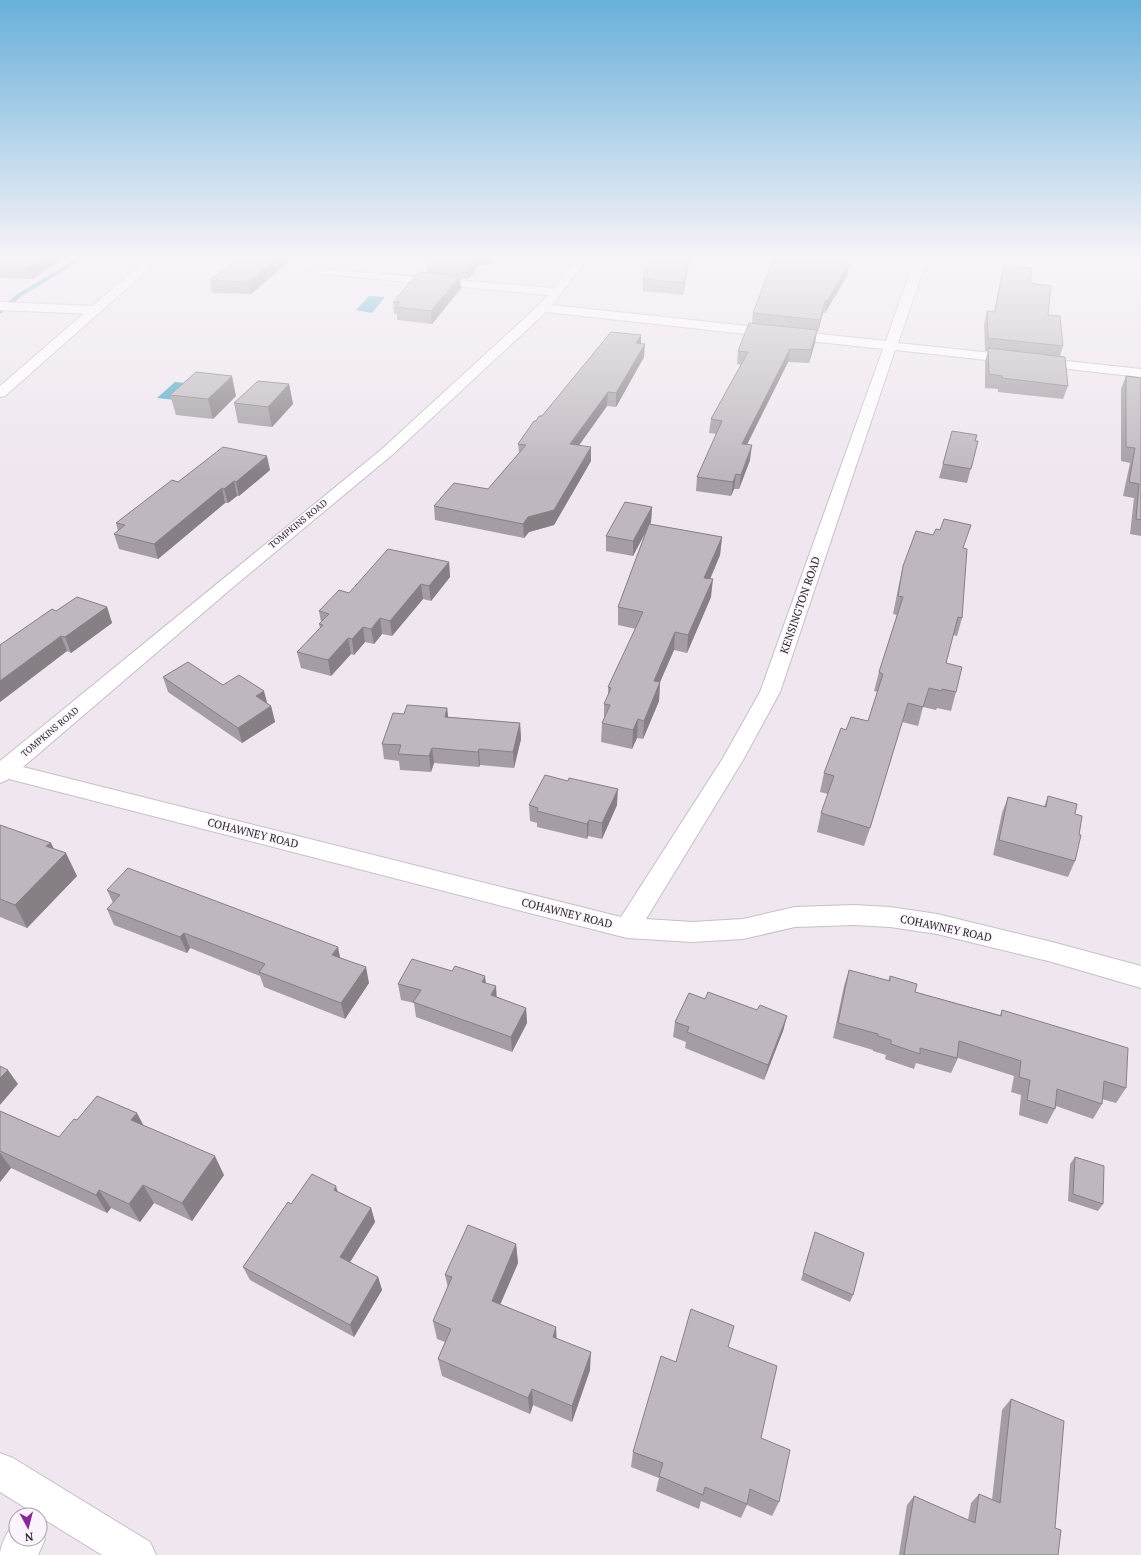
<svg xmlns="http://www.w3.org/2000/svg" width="1141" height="1555" font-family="'PT Serif',serif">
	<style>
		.water { fill: #49a9c4 }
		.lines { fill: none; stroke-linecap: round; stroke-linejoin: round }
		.stream { fill: #49a9c4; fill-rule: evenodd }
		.minor-casing { stroke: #c7bfc8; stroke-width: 2 }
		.secondary-casing { stroke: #c7bfc8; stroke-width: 2 }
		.primary-casing { stroke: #c7bfc8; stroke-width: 2 }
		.minor { fill: #fff; fill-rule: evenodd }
		.secondary { fill: #fff; fill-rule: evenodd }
		.primary { fill: #fff; fill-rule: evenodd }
		.wall { fill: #a49da5 }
		.shaded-wall { fill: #868086 }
		.building { fill: #bfb7c0; stroke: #868086 }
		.labels { text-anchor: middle; stroke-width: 3; stroke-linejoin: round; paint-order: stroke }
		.far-street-label { font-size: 9px; fill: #221f23; stroke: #fcf4fd }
		.street-label { font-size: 11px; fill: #221f23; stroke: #fcf4fd }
	</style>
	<rect width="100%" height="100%" fill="#efe6f0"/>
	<!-- water -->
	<path class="water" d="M369,296L385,297L372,313L356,310Z
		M175,382L194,384L176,400L157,398Z"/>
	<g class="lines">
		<!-- stream -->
		<path class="stream" d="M78,258H84L20,297L0,314V309L16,295Z"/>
		<!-- minor casing -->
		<g class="minor-casing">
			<path id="minor" d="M576,258H588L552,305L886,341L915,258H927L898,343L1141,369V377L895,350L780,692L743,760L646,919L692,922L743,919L795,907L854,905L890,907L937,914L1052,942L1141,966V988L1052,962L937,934L890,927L854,925L795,927L743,939L692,942L627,938L9,779L0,783V761L382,449L539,305L548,295L315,273L309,270L311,268L554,288ZM546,312L883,349L760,692L723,758L621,917L23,767L232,588L392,455Z
				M0,302L94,306L100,310L94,314L0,310Z
				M16,1524V1539H40V1527L45,1539L38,1555H0C0,1546 8,1528 16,1524Z"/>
		</g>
		<!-- secondary casing -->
		<g class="secondary-casing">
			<path id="secondary" d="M0,1453L13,1458L150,1542L156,1555H102L0,1492Z"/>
		</g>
		<!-- primary casing -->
		<g class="primary-casing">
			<path id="primary" d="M148,258H161L5,396L0,397V386Z"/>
		</g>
		<!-- minor -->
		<use href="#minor" class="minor"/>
		<!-- secondary -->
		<use href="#secondary" class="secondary"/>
		<!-- primary -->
		<use href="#primary" class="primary"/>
	</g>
	<!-- wall -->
	<path class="wall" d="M0,258H63L33,279L0,278Z
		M293,258L251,294L212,293L210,280Z
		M431,258H493L489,264L479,266L468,279H460L461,288L432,324L397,320V314H394L393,302L427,273L426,264Z
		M649,258H690L683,295L643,291V279Z
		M774,258H847L846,264L847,276L825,313H823L818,332H817L815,343L809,363L788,362L747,445L750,460L739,489H734L731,496L696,491L697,477L717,434L709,433L711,419L741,365L737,364L738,351L752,323L753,313Z
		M1004,264L1030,283L1048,315L1063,346L1060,356L1068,386L1063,399L998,392V389L985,388V361L988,351H985L984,324L987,311L994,312L1001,276Z
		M641,344L644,357L616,407L607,406L579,445L591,461L554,525L529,532L524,538L435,520L434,506L488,489L519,453L518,444L536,421Z
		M1126,376L1141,378V536L1130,534L1134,498L1123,496L1130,463L1121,461V389Z
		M289,384L293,404L272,427L238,423L234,403Z
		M170,395L236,396L213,419L176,415Z
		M952,431L975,441H978L967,483L939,478Z
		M270,470L239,496H237L228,503H225L158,559L119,549L114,534L118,531L116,523L178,482Z
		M652,507L651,522L650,524L722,537L720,555L710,579L711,597L687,653L674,650L660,682L659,701L643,739L637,738L632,749L601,742L602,723L604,720V704L608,696V687L636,629L618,625V607L646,531L633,556L606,551V536Z
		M964,549L962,618L957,636L953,635L946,663L956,692L951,711L937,708L936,710L923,707L918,726L902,722L864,846L817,832L821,813L828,794L820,792L824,773L846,730L868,721L878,692L874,691L879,672L897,615L893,614L899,584L903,566Z
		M449,562L450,577L431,601L423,599L392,636L382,634L374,644L365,642L354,655L351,654L331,676L301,668L297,652L320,628L319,624L321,622L319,611L349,593Z
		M107,607L112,623L71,653L67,651L0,702V645L56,611Z
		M163,677L223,685L267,703L271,706L275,722L242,743L168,692Z
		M447,708L448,717L520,723L521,739L514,768L480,765L479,767L434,763L431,772L400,770L399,761L384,759L382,744L404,714Z
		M1048,796L1075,814V861L1068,877L993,855L1002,813L1008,797L1044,807Z
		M529,805H617L602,839L588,836L587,839L537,827V823L530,821Z
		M0,825L51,843L54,849L77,876L27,928L0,917Z
		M107,890L340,958L369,983L345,1019L264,987L260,976L190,948L187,953L114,925L107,909L113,903Z
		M849,970L888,981L890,976L915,992L1000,1015L1002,1010L1126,1088L1116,1103L1102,1099V1104L1093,1119L1056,1106L1055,1109L1047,1124L1019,1115L1021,1095L1011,1092L1014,1076L958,1058L951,1073L916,1063L914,1069L885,1059L886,1055L873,1051V1050L833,1038L844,986Z
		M486,983L497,997L526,1008L527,1023L512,1052L416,1017L414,1003L401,1000L398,984Z
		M705,999L787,1016L783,1031L764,1080L685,1048L686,1042L673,1037L675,1022Z
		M0,1111L59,1137L77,1120L144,1126L224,1175L192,1221L154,1203L140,1222L111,1208L107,1213L11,1168L0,1182Z
		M1075,1157L1103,1204L1098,1211L1068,1201L1070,1164Z
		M337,1191L371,1208L375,1222L350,1262L378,1277L382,1290L354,1337L250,1280L243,1267L291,1204Z
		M815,1232L853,1295L850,1302L801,1280Z
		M516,1244L518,1263L500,1304L556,1327V1338L590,1370L572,1422L533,1405L530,1414L442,1376L438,1359L445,1342L437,1339L433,1321L448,1288L445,1275Z
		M728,1347L761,1438L779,1502L772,1516L747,1505L741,1518L701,1501L699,1509L656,1491L659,1478L631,1467L633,1452L676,1362Z
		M1011,1399L1055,1528L1058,1555H899L907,1505L914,1496L968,1520L971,1503L979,1494L992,1500L1002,1410Z"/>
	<!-- shaded-wall -->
	<path class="shaded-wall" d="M42,258H63L33,279L29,267Z
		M277,258H293L251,294L248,282Z
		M475,258H493L489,264L479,266L468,279L467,267Z
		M689,258H690L683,295L684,283Z
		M845,258H847L846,265L842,263Z
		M849,264L847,276L825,313L827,301Z
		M460,276L461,288L432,324L431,311Z
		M825,301L823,313L818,332L820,320Z
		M817,330L815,343L809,363L811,350Z
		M641,335V348L636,343Z
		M645,344L644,357L616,407V393Z
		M790,349L788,362L740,458L742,444Z
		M232,376L236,396L213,419L208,399Z
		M289,384L293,404L272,427L268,407Z
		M608,392L607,406L570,458V444Z
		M752,445L750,460L739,489L741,475Z
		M591,447V461L554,525L529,532L524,538L523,524L528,517Z
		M267,456L270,470L239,496L236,482Z
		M736,474L734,489L731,496L733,482Z
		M234,481L237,496L228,503L224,489Z
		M222,488L225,503L158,559L154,544Z
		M652,507L651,522L633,556V541Z
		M722,537L720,555L703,596L704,578Z
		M449,562L450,577L431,601L429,586Z
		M713,579L711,597L687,653L688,635Z
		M421,584L423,599L392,636L390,621Z
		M107,607L112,623L71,653L65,637Z
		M380,618L382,634L374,644L371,629Z
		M363,627L365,642L354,655L352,639Z
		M675,632L674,650L660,682L659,701L643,739L644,721L654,681Z
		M61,636L67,651L0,702V681Z
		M348,638L351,654L331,676L328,660Z
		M264,691L268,706L256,696Z
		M908,703L902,722L864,846L870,828Z
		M271,706L275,722L242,743L238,728Z
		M447,708L449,724L445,717Z
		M638,719L637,738L632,749L633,730Z
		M520,723L521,739L514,768L513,752Z
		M432,748L434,763L431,772L429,756Z
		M479,749L480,765L479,767L478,752Z
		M618,789L617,805L602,839V823Z
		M589,820L588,836L587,839V824Z
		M51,843L59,860L66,853L77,876L27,928L15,905L46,846Z
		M184,933L190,948L187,953L180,937Z
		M338,947L341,962L332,955Z
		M366,967L369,983L345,1019L341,1003Z
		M485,976L487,991L482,982Z
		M496,986L497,1002L491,995Z
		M526,1008L527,1023L512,1052L511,1037Z
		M787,1016L783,1031L764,1080L768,1065Z
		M8,1070L18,1084L0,1105V1078Z
		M137,1113L147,1132L131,1120Z
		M0,1153L11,1168L0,1182Z
		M215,1156L224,1175L192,1221L182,1203Z
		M143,1185L154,1203L140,1222L129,1204Z
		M336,1186L340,1200L334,1190Z
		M99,1190L111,1208L107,1213L96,1195Z
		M371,1208L375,1222L345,1270L340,1257Z
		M516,1244L518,1263L494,1319L492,1301Z
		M378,1277L382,1290L354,1337L350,1325Z
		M556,1327L557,1345L553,1337Z
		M591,1352L590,1370L572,1422V1406Z
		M532,1389L533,1405L530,1414L528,1398Z"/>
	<!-- building -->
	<path class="building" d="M0,258H42L29,267L0,266Z
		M240,258H277L248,282L210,280Z
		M431,258H475L467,267L426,264Z
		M649,258H689L684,283L643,279Z
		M774,258H845L842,263L849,264L827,301H825L820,320L753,313Z
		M1004,264L1032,268L1030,283L1051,286L1048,315L1060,316L1063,346L988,338L987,311L995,312Z
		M419,272L460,276L431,311L396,307L400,302H393Z
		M749,323L817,330L811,350L790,349L742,444L752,445L741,475L736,474L733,482L697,477L722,421L711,419L748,352L738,351Z
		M611,332L641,335L636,343L645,344L616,393L608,392L570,444L591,447L554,510L528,517L523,524L434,506L454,483L488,489L526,445L518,444L534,421H536L539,416H542Z
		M988,348L1065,357L1068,386L1002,378V376L989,374Z
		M196,372L232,376L208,399L170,395Z
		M1126,376L1141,378V520L1136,519L1139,484L1129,482L1135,448L1126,447Z
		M258,381L289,384L268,407L234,403Z
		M952,431L977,435L975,441H978L971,469L943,464Z
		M223,447L267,456L236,482L234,481L224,489L222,488L154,544L114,534L125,525L116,523L172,480L178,482Z
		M625,502L652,507L633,541L606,536Z
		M944,519L971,525L963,548L967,549L962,618L958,617L946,663L962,667L956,692L942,689V691L929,688L923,707L908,703L870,828L821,813L834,776L824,773L841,728L846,730L851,717L868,721L883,674L879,672L903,597L898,596L903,566L916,531L933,535L936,529L940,530Z
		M649,524L722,537L704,578L713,579L688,635L675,632L654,681L660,682L644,721L638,719L633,730L602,723L610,705L604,704L611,688L608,687L643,612L618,607Z
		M388,549L449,562L429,586L421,584L390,621L380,618L371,629L363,627L352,639L348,638L328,660L297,652L323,625L319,624L329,614L319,611L339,590L349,593Z
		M77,597L107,607L65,637L61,636L0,681V645L52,609L56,611Z
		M188,662L223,685L239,675L264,691L256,696L271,706L238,728L163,677Z
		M407,705L447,708L445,717L520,723L513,752L479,749L478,752L432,748L429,756L398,754L401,745L382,744L393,713L404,714Z
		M545,775L568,781L569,778L618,789L602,823L589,820L587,824L537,811L538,808L529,805Z
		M1048,796L1077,804L1075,814L1082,816L1079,835H1081L1075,861L999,840L1008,797L1046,807Z
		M0,825L51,843L46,846L66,853L15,905L0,899Z
		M128,868L338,947L332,955L366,967L341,1003L259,972L265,964L184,933L180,937L107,909L120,895L107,890Z
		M412,959L452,971L455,966L485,976L482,982L496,986L491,995L526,1008L511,1037L413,1002L421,990L398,984Z
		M849,970L890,981V976L917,984L915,992L1001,1016L1002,1010L1128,1048L1126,1088L1104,1081L1102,1104L1057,1089L1055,1109L1027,1100L1030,1080L1019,1077L1021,1061L959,1041L957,1058L920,1048V1054L891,1044V1040L878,1036V1034L838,1023Z
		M708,992L757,1010L760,1005L787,1016L768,1065L687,1032L689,1027L675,1022L689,993L705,999Z
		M0,1066L8,1070L0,1078Z
		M97,1096L137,1113L131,1120L215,1156L182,1203L143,1185L129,1204L99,1190L96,1195L0,1151V1111L59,1137L74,1119L77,1120Z
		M1075,1157L1104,1166L1103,1204L1073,1194Z
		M312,1174L336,1186L334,1190L371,1208L340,1257L378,1277L350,1325L243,1267L288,1202L291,1204Z
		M468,1225L516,1244L492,1301L556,1327L553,1337L591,1352L572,1406L532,1389L528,1398L438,1359L451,1329L433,1321L452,1277L445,1275Z
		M815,1232L864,1253L853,1295L803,1273Z
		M691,1309L734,1326L728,1347L777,1366L761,1438L790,1450L779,1502L750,1489L747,1504L705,1487L703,1495L659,1476L663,1463L633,1452L661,1356L676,1362Z
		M1011,1399L1064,1421L1055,1528L1061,1530L1058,1555H904L914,1496L975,1523L979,1494L1000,1503Z"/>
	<!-- sky -->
	<linearGradient id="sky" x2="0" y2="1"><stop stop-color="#68b0da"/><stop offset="0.54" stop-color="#f8f4f8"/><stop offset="1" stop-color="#f8f4f8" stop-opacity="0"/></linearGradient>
	<rect width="1141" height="476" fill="url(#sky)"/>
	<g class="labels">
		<!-- far-street labels -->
		<g class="far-street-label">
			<text transform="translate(298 524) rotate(-39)" y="3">TOMPKINS ROAD</text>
			<text transform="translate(50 732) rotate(-40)" y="3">TOMPKINS ROAD</text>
		</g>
		<!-- street labels -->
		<g class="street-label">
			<text transform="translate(800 605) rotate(-71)" y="4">KENSINGTON ROAD</text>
			<text transform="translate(253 833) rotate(14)" y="4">COHAWNEY ROAD</text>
			<text transform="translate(567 913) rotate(14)" y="4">COHAWNEY ROAD</text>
			<text transform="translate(946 928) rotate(12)" y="4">COHAWNEY ROAD</text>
		</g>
	</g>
	<!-- north arrow -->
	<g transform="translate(28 1527) rotate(173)"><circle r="19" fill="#fcf4fd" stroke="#a59fa6"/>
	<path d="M0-3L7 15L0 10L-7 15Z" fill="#862b96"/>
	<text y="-6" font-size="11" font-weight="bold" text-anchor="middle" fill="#221f23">N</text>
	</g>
</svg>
